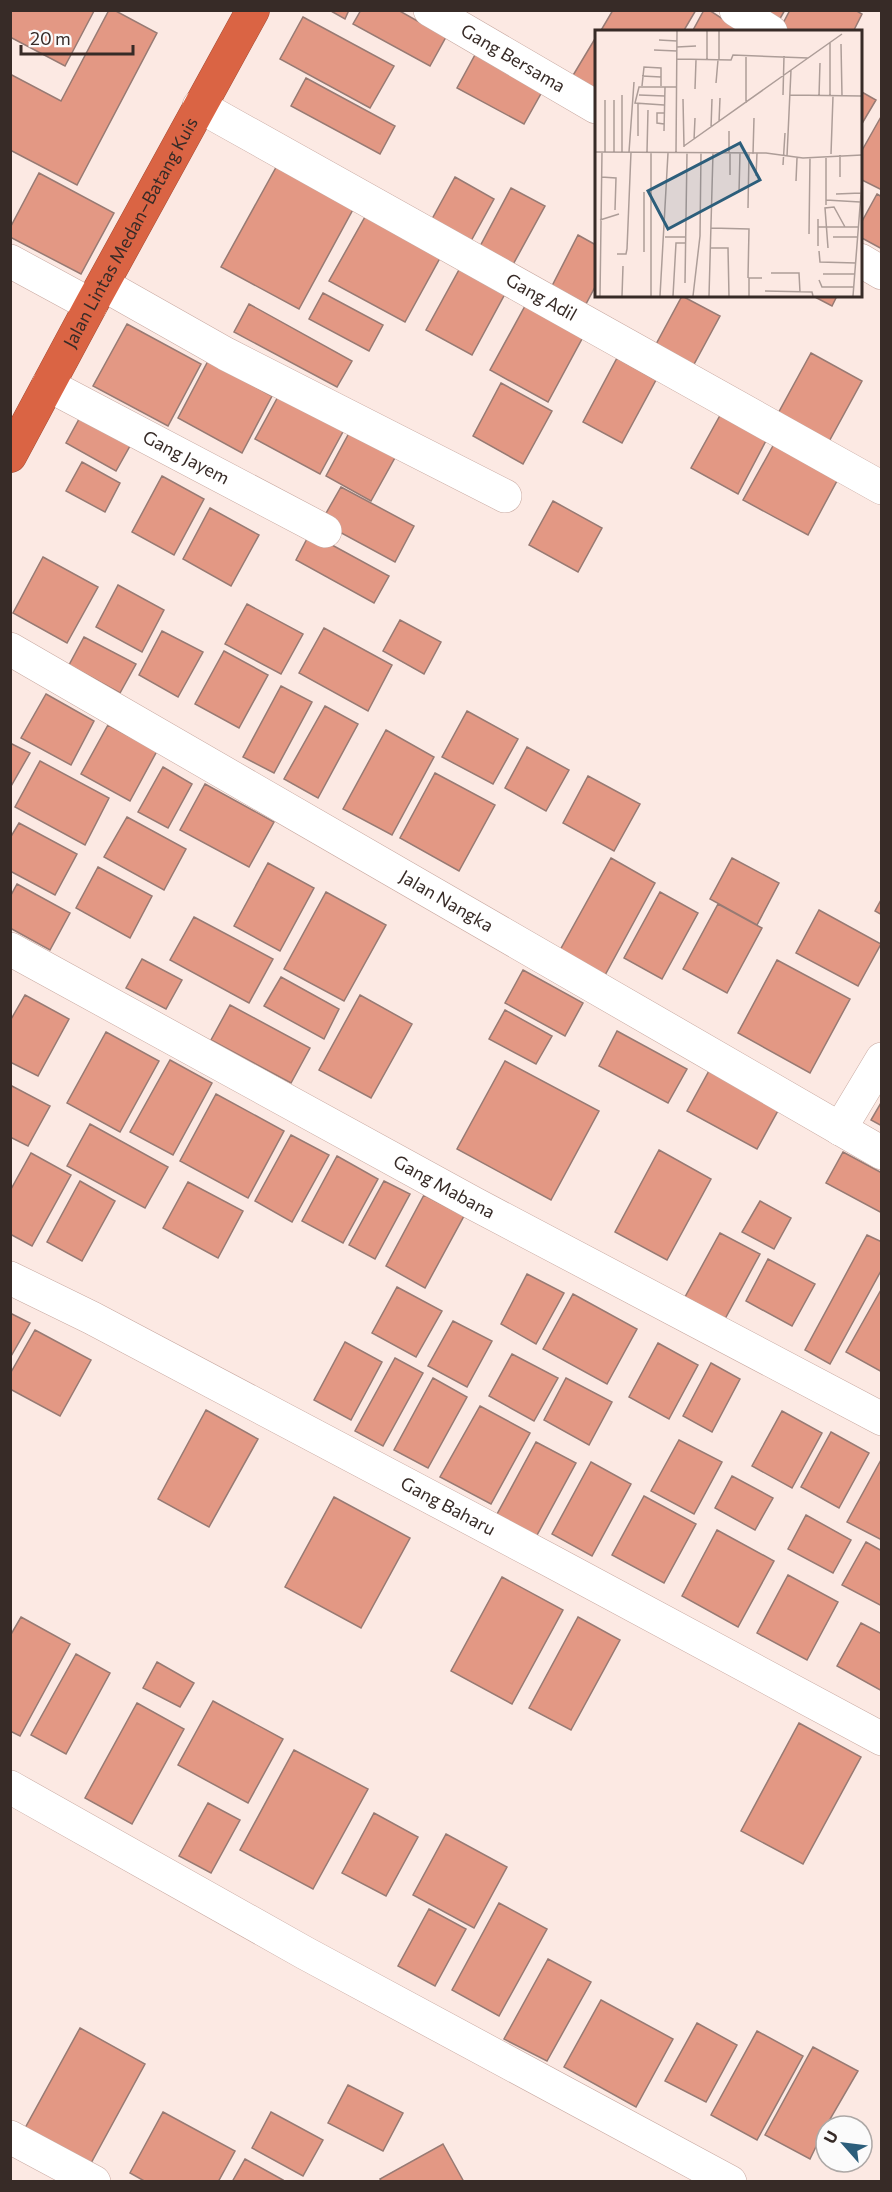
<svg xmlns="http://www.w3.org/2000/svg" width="892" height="2192" font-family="Commissioner,sans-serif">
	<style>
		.building { fill: #e39884; stroke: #977a73; stroke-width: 1.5 }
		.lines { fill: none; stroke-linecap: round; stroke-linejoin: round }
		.minor-casing { stroke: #c8a9a1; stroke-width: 34 }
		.highway-casing { stroke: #a1503a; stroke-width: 34 }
		.minor { stroke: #fff; stroke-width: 33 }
		.highway { stroke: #da6444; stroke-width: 33 }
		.labels { text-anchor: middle; stroke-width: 5; stroke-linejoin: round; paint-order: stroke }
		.street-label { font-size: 18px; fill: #372b27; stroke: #fbfbfb }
		.inset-road { fill: none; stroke: #ad9d98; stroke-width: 1.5 }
		.view { fill: #2c5e7b; fill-opacity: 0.15; stroke: #2c5e7b; stroke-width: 3 }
		.inset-edge { fill: none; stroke: #372b27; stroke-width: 3 }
	</style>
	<rect width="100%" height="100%" fill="#fce9e3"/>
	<!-- building -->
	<path class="building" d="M10,10H93L94,11L65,66L10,37Z
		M109,10H114L157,33L77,185L10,150V74L61,101Z
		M329,10H349L345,19Z
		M361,10H398L446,37L430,66L353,24Z
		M613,10H696L683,32H600Z
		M704,10H709L743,32H692Z
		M742,10H785L774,29Z
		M790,10H855L862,14L853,32H785L780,29Z
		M303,17L394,66L370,108L280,59Z
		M596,37V92L572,77Z
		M476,53L543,90L524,124L457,88Z
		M306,78L395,126L380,154L291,106Z
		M860,91L876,100L860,127Z
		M882,115V190L860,179V154Z
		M279,162L356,204L299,309L221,267Z
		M39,173L114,213L81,274L10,237V228Z
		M455,177L494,199L471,241L432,219Z
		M511,188L545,206L510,270L477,252Z
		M877,194L882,197V249L860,237V225Z
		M370,208L445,249L405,322L329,281Z
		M578,235L596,245V285L586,304L552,286Z
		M460,268L506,292L472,355L426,330Z
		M323,293L383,325L369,351L309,319Z
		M682,296L720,316L692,368L654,348Z
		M813,296H837L832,306Z
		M249,304L352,361L337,387L234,332Z
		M525,306L583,337L548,402L490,370Z
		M127,324L201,364L168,426L93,386Z
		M811,353L862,381L826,447L775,419Z
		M617,358L656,380L622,443L583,422Z
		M208,361L272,396L242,453L178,418Z
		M501,383L552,411L523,464L473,436Z
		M280,393L345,428L320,474L255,439Z
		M84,410L135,437L116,471L66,443Z
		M723,410L769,435L738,494L691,468Z
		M356,420L402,445L371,501L326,476Z
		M774,444L838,479L808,535L743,500Z
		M82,462L120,483L105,512L66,491Z
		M162,476L204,499L174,555L132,532Z
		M341,487L414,526L395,562L321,522Z
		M553,501L602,528L578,572L529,545Z
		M210,508L259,535L231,586L183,559Z
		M310,533L389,576L374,603L296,560Z
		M43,557L98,587L67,643L13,613Z
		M118,585L164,610L142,652L96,627Z
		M247,604L303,634L281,674L225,644Z
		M400,620L441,642L424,674L383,651Z
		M324,628L392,665L368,711L299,673Z
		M162,631L203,652L178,697L139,675Z
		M84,637L136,664L120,693L69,665Z
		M224,651L268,675L239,728L195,704Z
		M281,686L312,702L274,773L243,757Z
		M46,694L94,721L71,765L21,738Z
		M325,706L358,724L318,798L284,779Z
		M467,711L518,739L493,784L442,757Z
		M108,725L157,751L130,801L81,774Z
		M386,730L434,757L392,835L343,809Z
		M10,743L30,753L10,788Z
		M527,747L569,770L546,811L505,788Z
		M40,761L109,798L85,845L15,807Z
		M163,767L192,784L168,828L138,812Z
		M435,773L495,805L459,871L400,838Z
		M588,776L640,804L614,851L563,823Z
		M205,784L274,822L249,867L180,830Z
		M127,817L186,849L164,890L104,857Z
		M19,823L77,854L55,895L10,871V838Z
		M611,858L655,883L604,977L559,952Z
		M732,858L779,883L757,925L710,899Z
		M268,863L314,888L280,951L234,926Z
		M98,867L152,896L130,938L76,908Z
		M17,884L70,913L50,950L10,928V897Z
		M326,892L386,925L344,1001L284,969Z
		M660,892L698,913L662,979L624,958Z
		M882,898V915L875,911Z
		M718,904L762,928L727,993L683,969Z
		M819,910L881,944L858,986L796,953Z
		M194,917L273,959L249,1003L170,960Z
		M142,959L182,980L166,1009L126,988Z
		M777,960L850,999L810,1073L738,1033Z
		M523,970L583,1003L565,1036L505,1003Z
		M281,977L339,1009L324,1039L264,1006Z
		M25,995L69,1019L38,1076L10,1062V1021Z
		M360,995L412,1024L371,1098L319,1070Z
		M230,1005L310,1048L291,1083L211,1040Z
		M505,1010L552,1036L536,1064L489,1039Z
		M617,1031L687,1069L668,1103L599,1066Z
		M106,1032L159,1061L120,1132L67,1103Z
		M170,1060L212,1083L173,1155L130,1132Z
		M505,1061L599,1111L551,1200L457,1149Z
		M710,1069L780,1107L757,1149L687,1111Z
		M10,1085L50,1106L28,1146L10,1137Z
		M216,1094L284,1131L248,1198L180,1161Z
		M882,1101V1126L871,1120Z
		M90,1124L168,1167L145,1208L67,1166Z
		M291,1135L329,1155L292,1222L255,1201Z
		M659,1150L711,1179L667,1260L615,1232Z
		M843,1152L882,1173V1213L826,1183Z
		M31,1153L71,1175L32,1246L10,1234V1191Z
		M337,1156L378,1179L343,1243L302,1221Z
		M80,1181L115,1201L82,1261L47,1242Z
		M384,1181L410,1194L375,1259L349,1245Z
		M188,1182L243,1211L218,1258L163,1228Z
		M424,1195L464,1216L425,1288L386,1266Z
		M760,1201L791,1218L774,1249L742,1232Z
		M720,1233L760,1254L725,1319L685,1297Z
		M867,1235L882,1242V1269L830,1364L805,1350Z
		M768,1259L815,1284L792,1326L746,1301Z
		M527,1274L564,1293L536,1344L501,1324Z
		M397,1287L442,1311L416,1357L372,1333Z
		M882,1288V1372L846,1352Z
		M573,1294L637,1329L607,1384L543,1349Z
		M10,1313L30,1323L10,1358Z
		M453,1321L492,1341L467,1387L428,1366Z
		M35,1330L91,1360L60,1416L10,1389V1374Z
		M345,1342L382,1362L351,1420L314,1400Z
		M658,1343L698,1365L669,1419L629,1397Z
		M512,1354L558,1378L534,1421L489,1396Z
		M395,1358L423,1373L383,1446L355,1431Z
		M711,1363L740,1379L712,1432L683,1416Z
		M433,1378L467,1397L428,1468L394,1450Z
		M566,1378L612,1402L589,1445L544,1420Z
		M480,1406L530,1433L491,1504L440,1477Z
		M206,1410L258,1439L209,1527L158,1499Z
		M782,1411L822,1433L792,1488L752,1466Z
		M831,1432L869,1453L839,1508L801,1487Z
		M679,1440L722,1462L694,1514L651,1491Z
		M536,1442L576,1463L536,1537L496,1516Z
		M882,1458V1540L847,1522Z
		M591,1462L631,1484L592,1556L552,1534Z
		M732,1476L773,1498L755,1530L715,1508Z
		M644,1496L696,1524L664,1583L612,1555Z
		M334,1497L410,1538L361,1628L285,1587Z
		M806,1515L851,1540L833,1573L788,1549Z
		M717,1530L774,1561L738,1627L682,1596Z
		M866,1542L882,1551V1606L842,1585Z
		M788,1575L838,1602L807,1660L757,1633Z
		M502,1577L563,1610L512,1704L451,1671Z
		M21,1617L70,1644L20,1736L10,1731V1636Z
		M578,1617L620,1640L571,1730L529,1708Z
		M861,1623L882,1634V1691L837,1666Z
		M76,1654L110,1673L66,1754L31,1735Z
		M157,1662L194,1683L180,1707L143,1688Z
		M213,1701L283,1739L248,1803L178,1765Z
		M137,1703L184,1729L132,1824L85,1798Z
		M799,1723L861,1757L803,1864L741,1831Z
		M294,1750L368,1789L313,1889L240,1850Z
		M208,1803L240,1820L211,1873L179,1856Z
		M374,1813L418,1837L386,1896L342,1873Z
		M446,1834L507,1867L474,1928L413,1895Z
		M499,1903L547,1929L499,2016L452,1990Z
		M429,1909L466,1929L435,1986L398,1966Z
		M548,1959L591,1982L547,2061L504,2039Z
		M601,2000L673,2039L636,2107L564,2067Z
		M697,2023L737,2045L706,2102L665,2081Z
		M80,2028L145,2064L90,2165L24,2130Z
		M757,2031L803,2056L757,2140L711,2115Z
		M813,2047L858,2071L826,2126L810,2159L765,2135Z
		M348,2085L403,2113L383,2151L328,2123Z
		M163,2112L235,2151L218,2182H146L130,2173Z
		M271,2112L323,2140L303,2176L252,2148Z
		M443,2144L464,2182H382L380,2179Z
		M245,2159L283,2180L281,2182H232Z"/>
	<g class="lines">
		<!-- minor casing -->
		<g class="minor-casing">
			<g id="minor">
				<path id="s1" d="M430,10L596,107"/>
				<path d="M736,10L771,32"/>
				<path id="s2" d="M199,106L882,488"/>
				<path d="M860,260L882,273"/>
				<path d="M10,261L91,305"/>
				<path d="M104,285L226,354L505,496"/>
				<path id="s3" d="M48,385L325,531"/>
				<path id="s4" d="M10,649L882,1153"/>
				<path id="s5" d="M10,949L473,1203L882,1419"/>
				<path d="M840,1129L882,1059"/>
				<path id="s6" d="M10,1278L92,1318L551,1561L882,1739"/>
				<path d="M10,1787L305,1953L730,2182"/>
				<path d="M10,2137L94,2182"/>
			</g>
		</g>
		<!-- highway casing -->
		<g class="highway-casing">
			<g id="highway">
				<path id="s7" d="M10,456L91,305L253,10"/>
			</g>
		</g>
		<!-- minor -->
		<use href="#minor" class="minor"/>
		<!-- highway -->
		<use href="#highway" class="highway"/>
	</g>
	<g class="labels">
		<!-- street labels -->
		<g class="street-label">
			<text dy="6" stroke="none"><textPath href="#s1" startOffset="96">Gang Bersama</textPath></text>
			<text dy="6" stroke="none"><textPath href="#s7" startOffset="254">Jalan Lintas Medan–Batang Kuis</textPath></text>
			<text dy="6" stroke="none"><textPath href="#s2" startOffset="392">Gang Adil</textPath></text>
			<text dy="6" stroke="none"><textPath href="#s3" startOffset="156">Gang Jayem</textPath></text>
			<text dy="6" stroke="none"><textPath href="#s4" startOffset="504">Jalan Nangka</textPath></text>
			<text dy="6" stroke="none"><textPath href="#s5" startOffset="495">Gang Mabana</textPath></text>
			<text dy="6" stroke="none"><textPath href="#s6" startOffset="494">Gang Baharu</textPath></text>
		</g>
	</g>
	<!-- overview -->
	<g transform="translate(595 30)">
		<rect width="267" height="267" fill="#fce9e3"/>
		<path class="inset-road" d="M64,10L82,11M246,14L247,66M82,17L101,16M59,20L82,21M82,29L136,30L138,25L213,28L247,4M112,30V1M124,30V1M47,46L66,47M121,53L123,30M47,56L49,37L66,38V56M100,59L101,30M44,65L70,66M188,65L189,26M195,65L267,66M224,66L225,33M235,66V12M88,69L89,117M151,73V25M69,75L40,73L44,57H81M69,83H62V93L69,94M124,92L125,68M116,98L117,69M69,101L70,57M43,106V74M99,110L100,88M89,116L213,28M0,122L171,123L208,128L267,125M10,122V70M19,122V70M27,122V65M34,122L39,52M52,122L53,80M56,123V266M81,123L82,1M134,123V101M135,123V145M158,124L159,88M236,124L238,66M192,126L196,40M231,127V175M188,135L190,103M161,146L162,123M6,147L21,148L20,180M245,147V125M201,151L202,128M49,162V222M144,162L145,123M241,164L266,163M231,170L265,172M153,178L154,124M223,189V197H264M5,190L24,184M223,197V216M116,198L154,199L153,248M214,204L215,128M70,207H91M238,207H263M116,218H133L134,266M233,218L230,178L239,177L250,197M224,221L225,232L261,233M22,224H31L32,219L36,122M176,243H204L205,262M228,244H260M224,250L227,257H259M90,253L92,123M170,261L217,262L218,266M5,266L7,122M27,266L28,236M65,266L73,123M78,266L81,213H91M98,266L105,206L106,123M114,266L118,123M154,266V248H167M258,266L267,151"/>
		<path class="view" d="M145,113L165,150L73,199L53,161Z"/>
		<rect width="267" height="267" class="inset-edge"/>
	</g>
	<!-- border -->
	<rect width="892" height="2192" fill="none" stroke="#372b27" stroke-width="24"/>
	<!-- north arrow -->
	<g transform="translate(844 2144) rotate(298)"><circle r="28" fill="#fbfbfb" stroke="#ada8a6" stroke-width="1.5"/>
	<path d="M0-4.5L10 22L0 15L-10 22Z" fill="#2c5e7b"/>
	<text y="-9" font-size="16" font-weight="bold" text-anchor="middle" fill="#372b27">U</text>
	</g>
	<!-- scale -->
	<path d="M21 45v9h112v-9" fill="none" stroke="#372b27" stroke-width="3"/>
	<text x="30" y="45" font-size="18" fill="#372b27" stroke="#fbfbfb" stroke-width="4.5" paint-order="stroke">20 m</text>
</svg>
